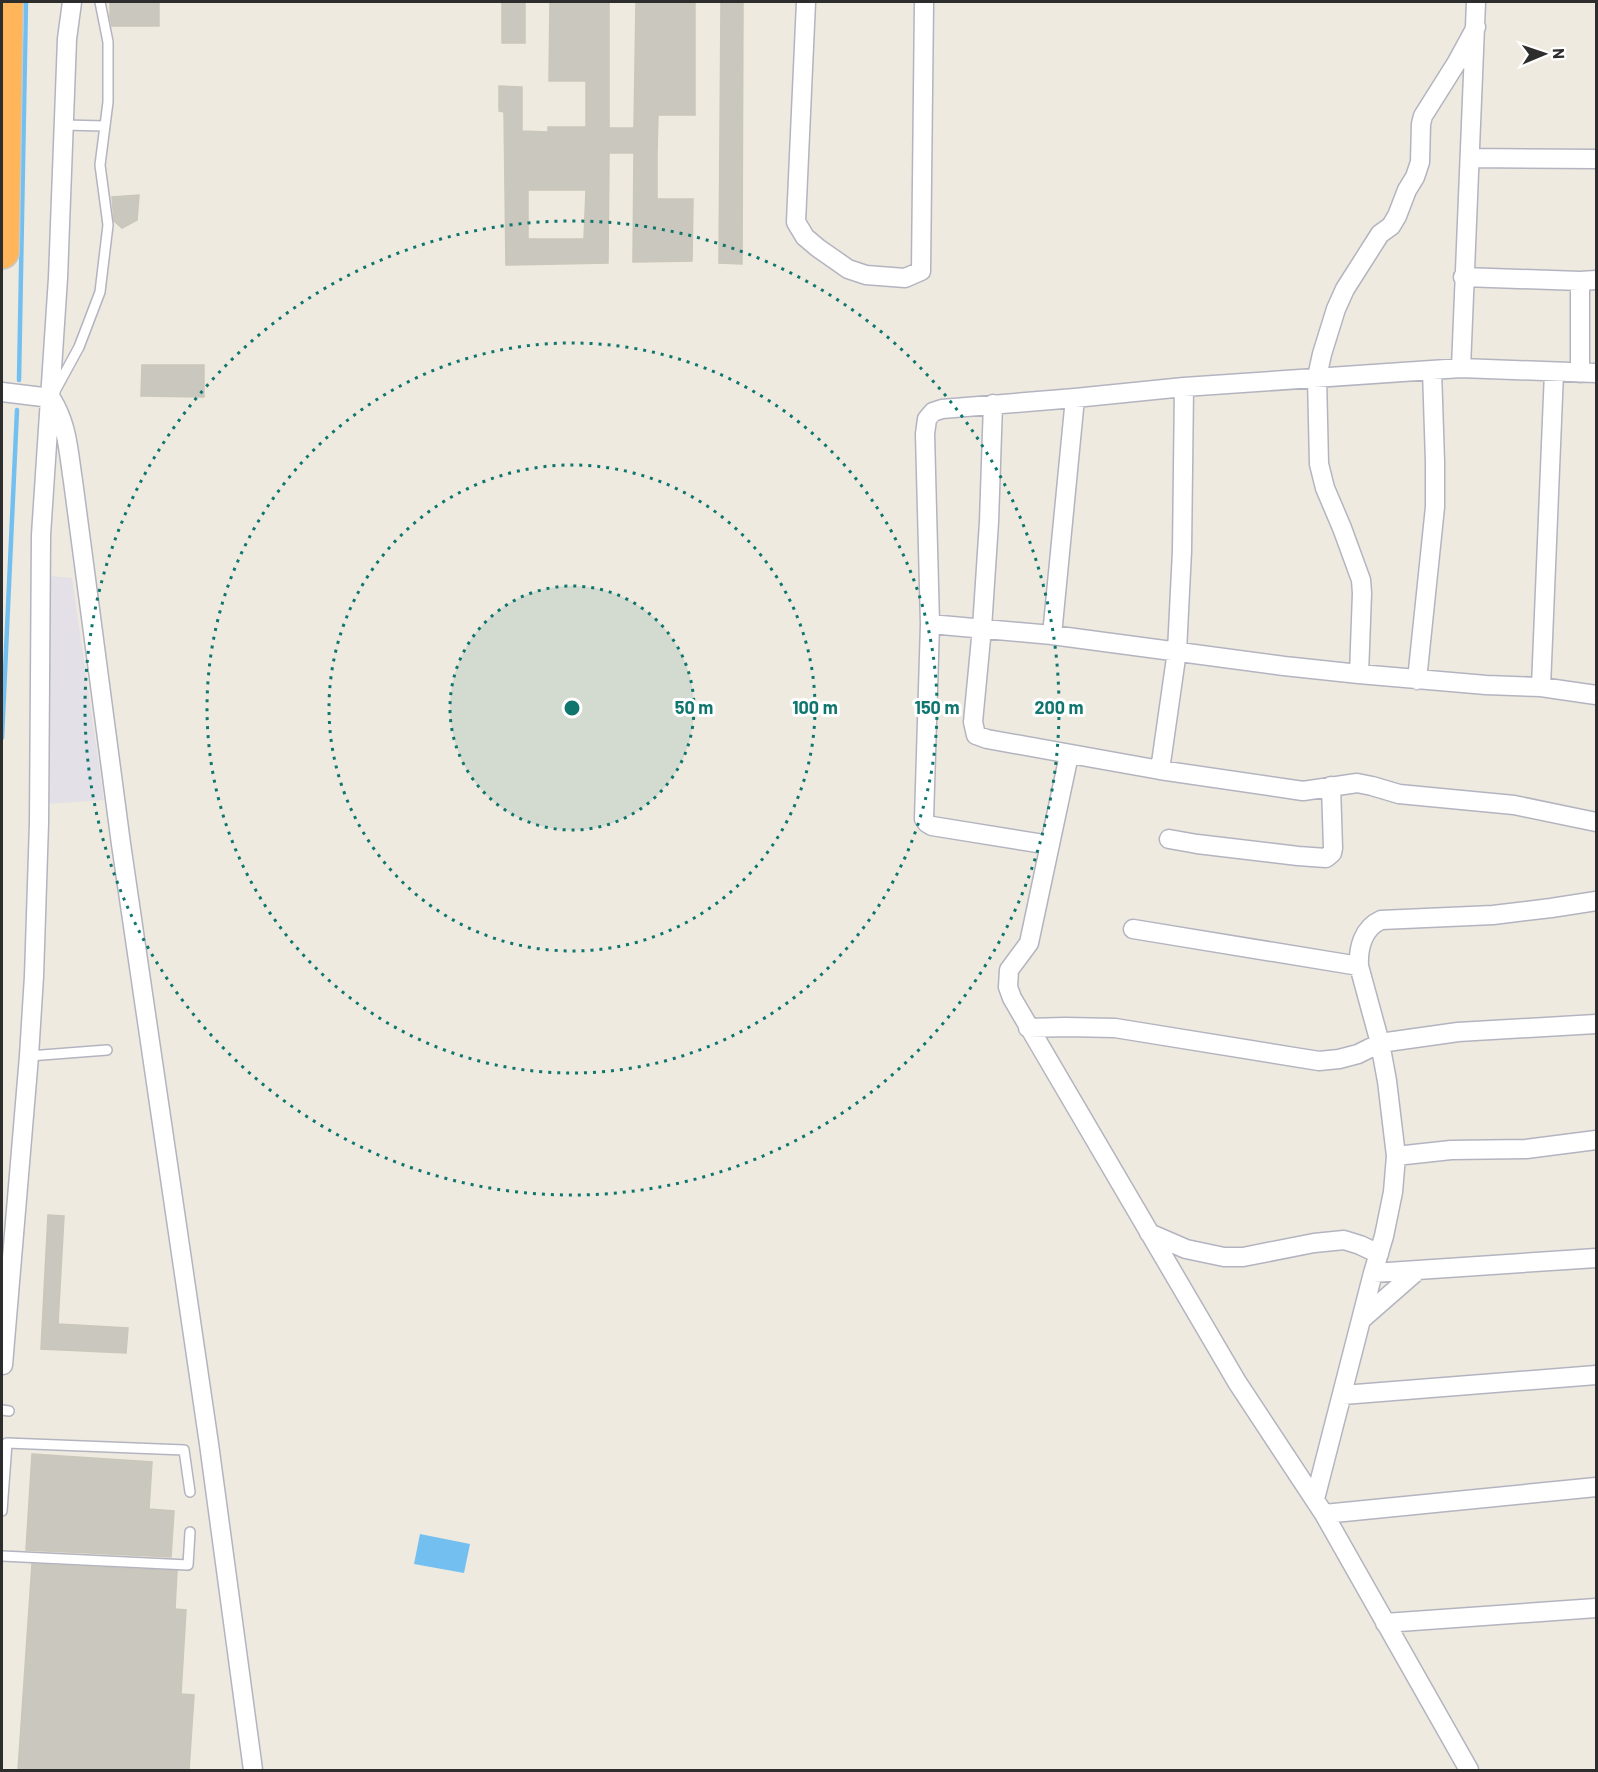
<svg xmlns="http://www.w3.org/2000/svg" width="1598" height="1772" font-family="Barlow,sans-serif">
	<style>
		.industrial { fill: #e3e0e7 }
		.water { fill: #73c0f0 }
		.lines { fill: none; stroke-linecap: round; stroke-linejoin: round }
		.stream { stroke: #73c0f0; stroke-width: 4.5 }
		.building { fill: #cac8be; stroke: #cac6b9; stroke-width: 1.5; fill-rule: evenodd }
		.lane-casing { stroke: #b3b4c0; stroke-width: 12 }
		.street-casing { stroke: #b3b4c0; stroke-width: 21 }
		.highway-casing { stroke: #c8c8c8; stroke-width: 36 }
		.lane { stroke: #fff; stroke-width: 9 }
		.street { stroke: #fff; stroke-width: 18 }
		.highway { stroke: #ffb65a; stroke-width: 33 }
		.ring { fill: none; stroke: #0f766e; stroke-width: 3; stroke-dasharray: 3 6 }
		.centre { fill: #0f766e; stroke: #fff; stroke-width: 3 }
		.ring-label { font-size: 18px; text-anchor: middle; font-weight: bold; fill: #0f766e; stroke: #fff; stroke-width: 6; stroke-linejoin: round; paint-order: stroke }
	</style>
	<rect width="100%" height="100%" fill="#eeeae0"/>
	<!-- industrial -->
	<path class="industrial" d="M50,576L72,578L104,800L48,804Z"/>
	<!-- water -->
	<path class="water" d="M420,1534L470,1544L464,1573L414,1564Z"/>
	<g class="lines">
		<!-- stream -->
		<path class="stream" d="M19,380L26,2
			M2,738L17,410"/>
	</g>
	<!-- building -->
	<path class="building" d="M110,2H159V26H112L110,17Z
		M502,2H525V43H502Z
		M550,2H609V128H634L636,2H695V115H658L657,152V199H693L692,261L633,262L634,153H609L608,263L506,265L504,112L499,111V86L522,87V131L548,132V127H586V81H549ZM528,190H586L584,239H528Z
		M721,2H743L742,264L719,263Z
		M139,195L137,220L122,228L114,221L112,197Z
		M142,365H204V397L141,396Z
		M48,1215L64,1216L58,1324L128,1328L126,1353L41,1349Z
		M32,1454L152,1462L149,1509L174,1511L171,1557L26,1550Z
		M32,1564L177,1571L175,1609L186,1610L181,1694L194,1695L189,1770H18Z"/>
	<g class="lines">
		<!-- lane casing -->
		<g class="lane-casing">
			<path id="lane" d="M64,125L105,126
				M55,391L79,347L100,292L108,225L100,165L108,102V42L100,2
				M29,1056L107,1050
				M2,1410L9,1411
				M2,1511L7,1443L184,1450L190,1492
				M2,1556L188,1565L190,1532"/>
		</g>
		<!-- street casing -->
		<g class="street-casing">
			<path id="street" d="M806,2L796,222L805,237L818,248L848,269L866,275L905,278L921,271L924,2
				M1470,158L1596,159
				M1463,277L1580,281
				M1461,368L1476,2
				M1580,373V281L1596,280
				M2,392L51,398
				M51,398C68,426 68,449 73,481L121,844L209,1444L253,1770
				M993,404L989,522L982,628L973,722L976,735L987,739L1160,770L1303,791L1357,783L1372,786L1399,794L1514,805L1596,822
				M930,624L1052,635L1284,666L1359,674L1486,685L1541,687L1596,695
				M1052,635L1075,398
				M1359,674L1362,593L1361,580L1342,528L1325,488L1319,464L1317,377L1322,354L1336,309L1345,289L1380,234L1391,226L1397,216L1407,190L1415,177L1420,162L1421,124L1423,116L1457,62L1476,27
				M1417,680L1435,507V462L1432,370
				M1541,687L1554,372
				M1069,755L1029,943L1009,970L1008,987L1012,998L1237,1382L1324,1514L1469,1770
				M1160,770L1177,651L1182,551L1184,387
				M1169,839L1197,844L1298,856L1326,858L1332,853L1333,848L1331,786
				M1050,845L932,826L927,823L924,819L930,624L925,434L927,419L933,412L942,409L1075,398L1184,387L1461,368L1596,373
				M1133,929L1359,966
				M1028,1028L1065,1027L1115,1028L1319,1061L1339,1059L1358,1054L1380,1043L1458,1032L1596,1024
				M1396,1156L1451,1150L1526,1149L1596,1140
				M1149,1233L1186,1249L1224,1257H1243L1314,1243L1344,1240L1360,1245L1379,1254
				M1373,1273L1596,1258
				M1362,1319L1418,1270
				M3,1365L29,1056L34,976L39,823L41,535L58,278L67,39L72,2
				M1343,1395L1596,1375
				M1315,1499L1373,1273L1384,1236L1393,1192L1396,1156L1387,1081L1380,1043L1359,966C1358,948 1363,928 1381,920L1493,915L1551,908L1596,901
				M1324,1514L1596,1487
				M1385,1623L1596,1608"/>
		</g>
		<!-- highway casing -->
		<g class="highway-casing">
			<path id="highway" d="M2,252L6,2"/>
		</g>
		<!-- lane -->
		<use href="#lane" class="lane"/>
		<!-- street -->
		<use href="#street" class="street"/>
		<!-- highway -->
		<use href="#highway" class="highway"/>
	</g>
	<!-- distance rings -->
	<circle cx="572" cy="708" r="122" fill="#0f766e" fill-opacity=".12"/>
	<g class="ring">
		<circle cx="572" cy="708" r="122"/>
		<circle cx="572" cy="708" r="243"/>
		<circle cx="572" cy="708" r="365"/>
		<circle cx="572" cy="708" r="487"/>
	</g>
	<circle cx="572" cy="708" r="9" class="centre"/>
	<g class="ring-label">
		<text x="694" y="714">50 m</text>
		<text x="815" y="714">100 m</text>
		<text x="937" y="714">150 m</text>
		<text x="1059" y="714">200 m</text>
	</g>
	<!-- border -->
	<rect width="1598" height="1772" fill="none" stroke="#2d2d2d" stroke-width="6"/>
	<!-- north arrow -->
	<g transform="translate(1544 54) rotate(88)" stroke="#ffffff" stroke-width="4.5" paint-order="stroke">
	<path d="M0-4.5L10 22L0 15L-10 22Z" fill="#2d2d2d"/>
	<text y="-9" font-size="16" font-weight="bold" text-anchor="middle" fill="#2d2d2d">N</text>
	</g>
</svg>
